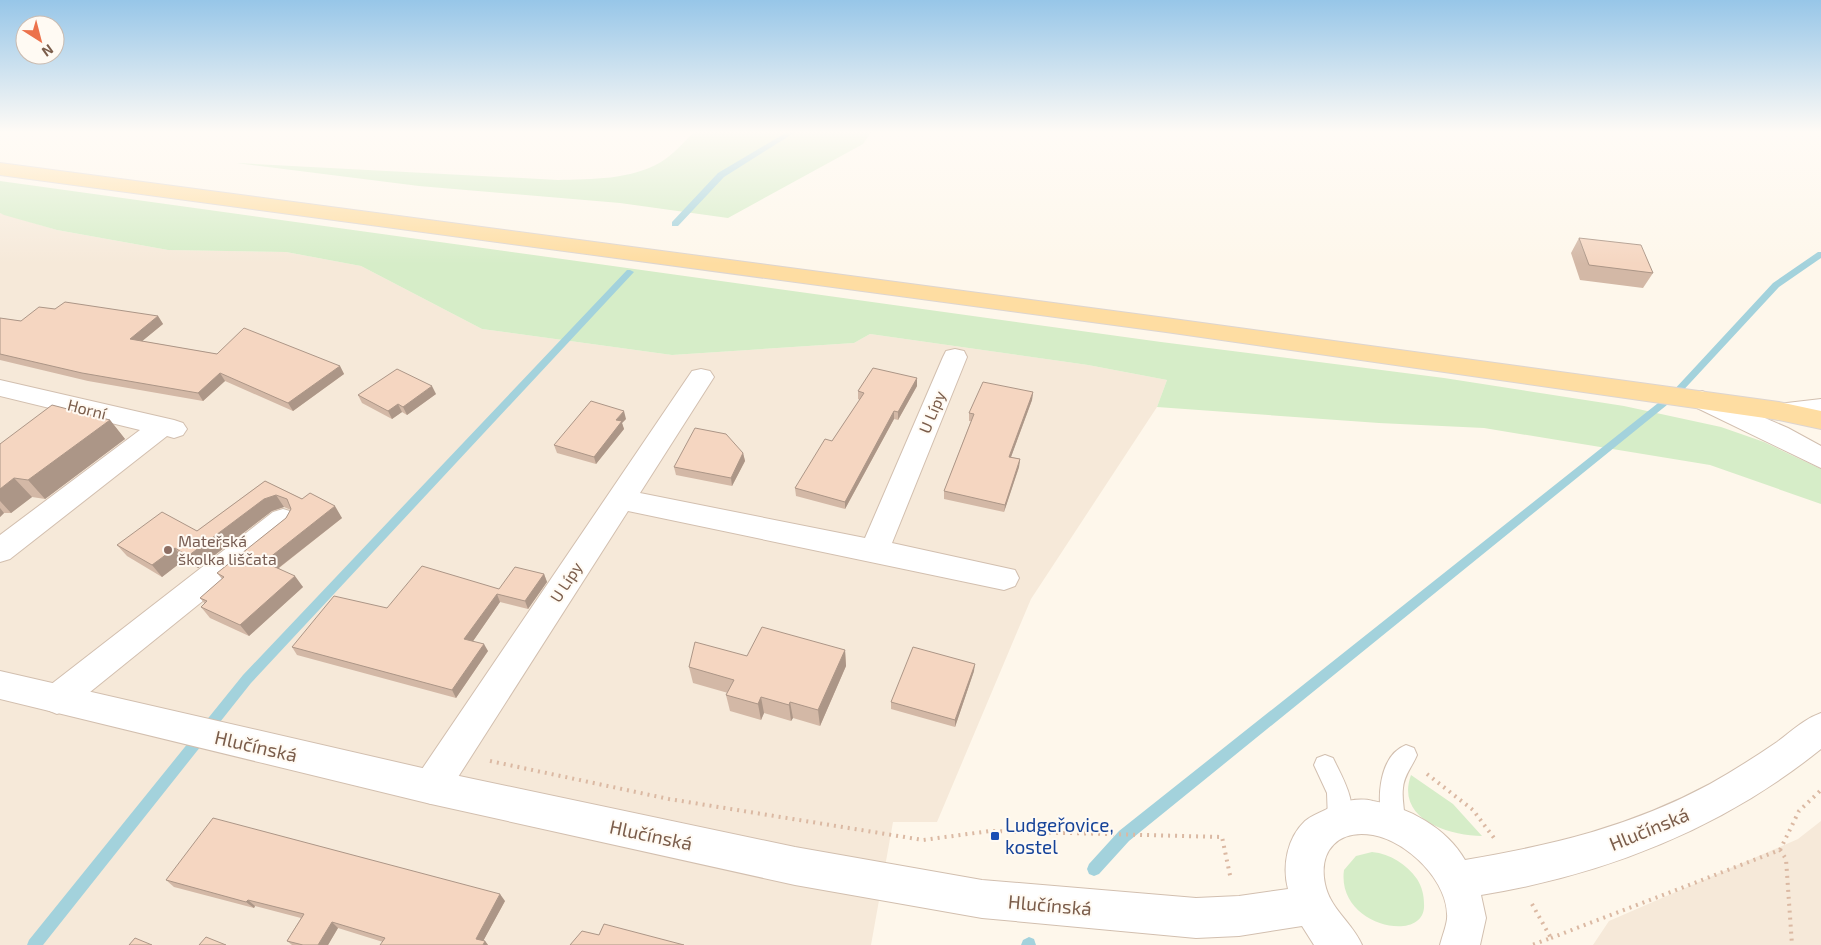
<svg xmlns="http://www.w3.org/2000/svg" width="1821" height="945" font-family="'Exo 2',sans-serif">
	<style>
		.residential { fill: #f6e9d9 }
		.green { fill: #d6edc8 }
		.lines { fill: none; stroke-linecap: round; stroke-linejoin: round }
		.stream { fill: #a3d2dc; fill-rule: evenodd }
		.service-casing { stroke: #d2bfaf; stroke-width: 2 }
		.minor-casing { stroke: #d2bfaf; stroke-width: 2 }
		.tertiary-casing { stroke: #d2bfaf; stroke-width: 2 }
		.primary-casing { stroke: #ddd5d0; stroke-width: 2 }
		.path { stroke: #dbb9a3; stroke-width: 4; stroke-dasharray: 2 5; stroke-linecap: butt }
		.service { fill: #fff; fill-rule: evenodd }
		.minor { fill: #fff; fill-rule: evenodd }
		.tertiary { fill: #fff; fill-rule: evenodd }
		.primary { fill: #fedda2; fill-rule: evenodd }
		.wall { fill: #d3b8a6 }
		.shaded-wall { fill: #ac9687 }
		.building { fill: #f5d6c1; stroke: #ac9687 }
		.education-dot { fill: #8d6e63; stroke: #fffaf3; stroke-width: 2 }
		.transit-dot { fill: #1a4fb4; stroke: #fffaf3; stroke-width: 2 }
		.labels { text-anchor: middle; stroke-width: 4; stroke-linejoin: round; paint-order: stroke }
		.street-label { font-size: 16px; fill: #7b5d4b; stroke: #fffaf3 }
		.education-label { font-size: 16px; fill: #785e54; stroke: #fffaf3; text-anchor: start }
		.near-street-label { font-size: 19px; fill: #7b5d4b; stroke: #fffaf3 }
		.near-transit-label { font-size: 19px; fill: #164399; stroke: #fffaf3; text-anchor: start }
	</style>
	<rect width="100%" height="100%" fill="#fef7eb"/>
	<!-- residential -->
	<path class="residential" d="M0,213L57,230L168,250L286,252L361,266L482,329L672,355L854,343L870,334L1088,365L1167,380L1157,407L1031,599L937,822H893L871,945H0Z
		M1821,821V945H1593L1609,921L1798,839Z"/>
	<!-- green -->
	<path class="green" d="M695,131H872L863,144L728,218L620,203L419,186L236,163L558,180C592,179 630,180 661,162C673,155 685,141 695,131Z
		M0,181L1161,342L1444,378L1624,406L1721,427L1764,442L1821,469V504L1710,465L1484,428L1379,423L1157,407L1167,380L1088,365L870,334L854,343L672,355L482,329L361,266L286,252L168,250L57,230L4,215L0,213Z
		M1411,775L1453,804L1482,836C1448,836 1395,819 1411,775Z
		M1372,852C1391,854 1406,864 1417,879C1422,887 1424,895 1424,904C1427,945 1336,927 1344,870L1356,856Z"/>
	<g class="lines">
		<!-- stream -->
		<path class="stream" d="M789,131H797L724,177L678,226H672V222L718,173Z
			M1818,252H1821V258L1779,287L1678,396L1129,841L1099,874L1094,876L1089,874L1087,869L1089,864L1119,831L1672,392L1773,283Z
			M627,270H630L634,272L251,683L43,945H27L29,940L243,675Z
			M1029,937L1034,939L1036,945H1021L1023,940Z"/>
		<!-- service casing -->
		<g class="service-casing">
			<path id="service" d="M1406,745L1414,748L1417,755C1412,767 1404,775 1403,788C1401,803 1408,818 1402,832L1394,835L1386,832C1375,807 1377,756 1406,745Z
				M1325,755L1333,758C1343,779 1359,804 1348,828L1340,831L1332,828L1328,820L1327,793L1314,765L1317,758Z"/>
		</g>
		<!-- minor casing -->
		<g class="minor-casing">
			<path id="minor" d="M955,349L964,351L967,357L892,543L1015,570L1019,578L1015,586L1004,590L628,511L444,799L431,804L418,799L413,787L418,775L692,371L701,369L710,371L714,377L640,493L865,538L943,357L946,351Z
				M0,380L174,420L183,423L187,429L183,435L174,438L167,436L10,559L0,562V535L140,430L0,396Z
				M283,509L293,512L297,520L293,528L69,709L57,714L45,709L40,699L45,689L273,512Z"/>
		</g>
		<!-- tertiary casing -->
		<g class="tertiary-casing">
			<path id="tertiary" d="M1702,391L1788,428L1821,446V468L1693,406L1689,400L1693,394Z
				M1821,399V417L1779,420L1770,417L1766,411L1770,405Z
				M0,671L431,770L795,847L982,880L1196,898L1239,896L1288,889C1282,866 1287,838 1305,821C1311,816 1319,813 1325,810C1339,802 1357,797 1373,801C1408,807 1447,828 1465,860C1553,845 1630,827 1710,784C1733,771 1755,757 1777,742C1792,731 1804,719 1821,713V749C1723,828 1605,875 1481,895L1486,918L1480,945H1440C1442,937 1446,927 1447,919C1450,882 1407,841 1373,835C1339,829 1318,850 1325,884C1330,909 1352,922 1362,945H1314L1302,926L1239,936L1196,938L982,918L795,885L431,804L0,699Z"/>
		</g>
		<!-- primary casing -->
		<g class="primary-casing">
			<path id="primary" d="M0,163L1166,318L1779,402L1821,411V429L1779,420L1166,332L0,175Z"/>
		</g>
		<!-- path -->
		<path class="path" d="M490,761L669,799L923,840L990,831L1222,837L1231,880
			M1427,774L1473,810L1494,838
			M1780,850L1799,811L1821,790
			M1532,904L1551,938L1532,945
			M1551,938L1780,850L1786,859L1792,945"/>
		<!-- service -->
		<use href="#service" class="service"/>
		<!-- minor -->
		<use href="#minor" class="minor"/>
		<!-- tertiary -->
		<use href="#tertiary" class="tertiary"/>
		<!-- primary -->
		<use href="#primary" class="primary"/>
	</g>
	<!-- wall -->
	<path class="wall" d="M1579,238L1653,273L1643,288L1580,280L1571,253Z
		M55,309L158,316L163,324L142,341L217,354L340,366L344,374L293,411L225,381L203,401L88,381L0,360V318L21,321Z
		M917,378V386L898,420L894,419L845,509L796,496L795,488L832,441L860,400L858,399V391Z
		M1033,392L1032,400L1011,457L1020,459L1019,467L1004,512L944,499V491L971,421H969V413Z
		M436,394L407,415L402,412L392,419L362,403L358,395Z
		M626,419L622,423L624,429L596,464L557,453L554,445Z
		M110,420L125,439L45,499L32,497L11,513H4L0,517V444Z
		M743,453L745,461L732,486L676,475L674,467Z
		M265,481L342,518L279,568L303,587L249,636L210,618L201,607L205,604L200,598L222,579L217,573L286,518L291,510L284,507L272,511L198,568L184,560L162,577L127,556L117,545L197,531Z
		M544,574L547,582L528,609L500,602L473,641L488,651L456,698L297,655L292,647L387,608L499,589Z
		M845,650L846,666L820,726L793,718L791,721L764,713L761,720L730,711L726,695L728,693L693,683L689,667L747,656Z
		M974,671L955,727L891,709V702Z
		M166,880L505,901L483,941H485L488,945H380L383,942L338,928L328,945H292L287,941L301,918L255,906L254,908L174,887Z"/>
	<!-- shaded-wall -->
	<path class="shaded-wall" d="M158,316L163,324L135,347L130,339Z
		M340,366L344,374L293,411L288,403Z
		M220,373L225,381L203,401L198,393Z
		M917,378V386L898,420V412Z
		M432,386L436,394L407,415L403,407Z
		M1033,392L1032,400L1008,465L1009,457Z
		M398,404L402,412L392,419L388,411Z
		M624,411L626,419L622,423L624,429L596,464L594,457L616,420Z
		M894,411V419L845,509V502Z
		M110,420L125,439L45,499L28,480Z
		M743,453L745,461L732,486L731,478Z
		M1020,459L1019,467L1004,512L1005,505Z
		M14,478L32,497L11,513L0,501V489Z
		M276,495L284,507L272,511L198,568L188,556L264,499Z
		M335,506L342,518L272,573L264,562Z
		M0,508L4,513L0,517Z
		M175,548L184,560L162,577L152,565Z
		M544,574L547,582L528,609L525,601Z
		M295,576L303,587L249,636L240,625Z
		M497,594L500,602L469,647L464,639Z
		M484,644L488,651L456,698L452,690Z
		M845,650L846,666L820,726L818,710Z
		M975,664L974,671L955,727V720Z
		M761,697L764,713L761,720L758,704Z
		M790,702L793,718L791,721L789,705Z
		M500,894L505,901L481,945L476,939Z
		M248,900L255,906L254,908L246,902Z
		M332,922L338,928L328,945H318Z
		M485,941L488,945H483Z"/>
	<!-- building -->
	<path class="building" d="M1579,238L1641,245L1653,273L1589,265Z
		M65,302L158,316L130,339L217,354L244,328L340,366L288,403L220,373L198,393L82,373L0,354V318L21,321L39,307L55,309Z
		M873,368L917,378L898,412L894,411L845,502L795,488L825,439L832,441L864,393L858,391Z
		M397,369L432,386L403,407L398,404L388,411L358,395Z
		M983,382L1033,392L1009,457L1020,459L1005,505L944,491L974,414L969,413Z
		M591,401L624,411L616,420L622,421L594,457L554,445Z
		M52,405L110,420L28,480L14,478L0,489V444Z
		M695,428L726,434L743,453L731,478L674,467Z
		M265,481L302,499L310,493L335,506L264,562L295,576L240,625L201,607L207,601L200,598L224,577L217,573L286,518L291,509L287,499L276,495L264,499L188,556L175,548L152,565L117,545L162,512L197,531Z
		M422,566L499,589L515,567L544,574L525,601L497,594L464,639L484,644L452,690L292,647L334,596L387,608Z
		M762,627L845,650L818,710L790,702L789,705L761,697L758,704L726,695L734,680L689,667L695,642L747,656Z
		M913,647L975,664L955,720L891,702Z
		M213,818L500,894L476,939L485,941L483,945H380L385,938L332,922L318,945H303L287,941L304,914L248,900L246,902L166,880Z
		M604,924L684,945H570L582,931L599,935Z
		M206,937L226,945H199Z
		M135,938L152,945H129Z"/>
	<!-- sky -->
	<linearGradient id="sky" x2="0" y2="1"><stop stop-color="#97c6e8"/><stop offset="0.5" stop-color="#fffbf6"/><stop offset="1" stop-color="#fffbf6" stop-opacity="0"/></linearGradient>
	<rect width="1821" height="264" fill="url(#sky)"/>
	<!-- markers -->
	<circle class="education-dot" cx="168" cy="550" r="5"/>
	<rect class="transit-dot" x="990" y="831" width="10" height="10" rx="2.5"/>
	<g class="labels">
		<!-- street labels -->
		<g class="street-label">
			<text transform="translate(87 409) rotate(14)" y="6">Horní</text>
			<text transform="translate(932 412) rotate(-67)" y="6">U Lípy</text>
			<text transform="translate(566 582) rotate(-57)" y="6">U Lípy</text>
		</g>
		<!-- education labels -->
		<g class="education-label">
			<text x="178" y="547">Mateřská<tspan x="178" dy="18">školka liščata</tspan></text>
		</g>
		<!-- near-street labels -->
		<g class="near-street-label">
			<text transform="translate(256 746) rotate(13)" y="7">Hlučínská</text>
			<text transform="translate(1649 829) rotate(-22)" y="7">Hlučínská</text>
			<text transform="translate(651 835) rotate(12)" y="7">Hlučínská</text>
			<text transform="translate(1050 905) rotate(5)" y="7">Hlučínská</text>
		</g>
		<!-- near-transit labels -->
		<g class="near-transit-label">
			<text x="1005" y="832">Ludgeřovice,<tspan x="1005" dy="22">kostel</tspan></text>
		</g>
	</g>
	<!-- north arrow -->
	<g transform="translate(40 40) rotate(144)"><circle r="24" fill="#fffaf3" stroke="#cabbb0"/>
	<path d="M0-4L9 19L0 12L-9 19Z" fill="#ec724c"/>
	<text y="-8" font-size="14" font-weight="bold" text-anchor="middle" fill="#7b5d4b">N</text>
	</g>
</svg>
